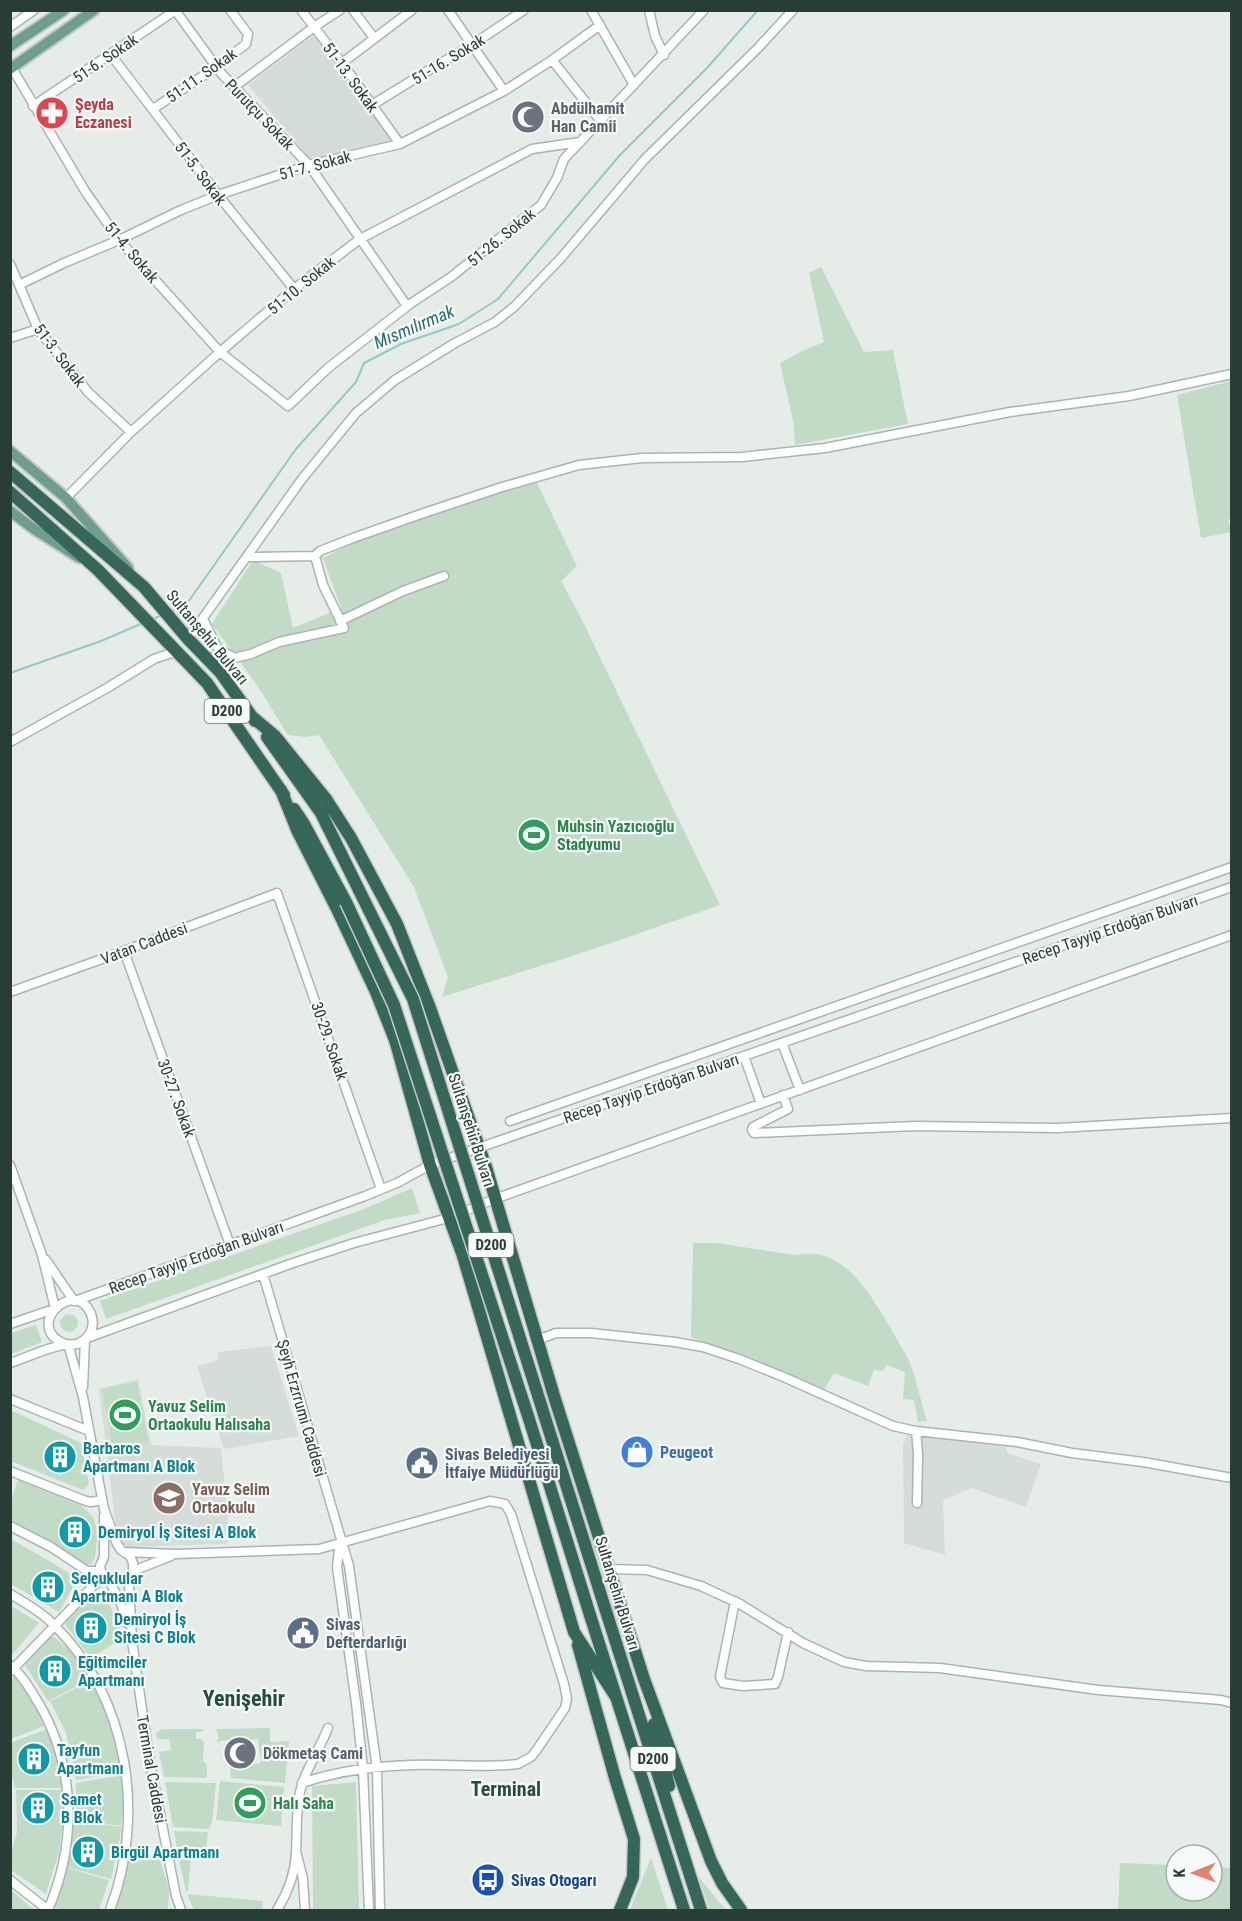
<svg xmlns="http://www.w3.org/2000/svg" width="1242" height="1921" font-family="'Roboto Condensed',sans-serif">
	<style>
		.built { fill: #d4ddd8 }
		.green { fill: #c1dbc7 }
		.lines { fill: none; stroke-linecap: round; stroke-linejoin: round }
		.stream { stroke: #95c7cb; stroke-width: 2 }
		.minor-casing { stroke: #a9b5b0; stroke-width: 11 }
		.major-casing { stroke: #c3c9c7; stroke-width: 14 }
		.highway-casing { stroke: #c3c9c7; stroke-width: 15 }
		.minor { stroke: #fff; stroke-width: 8 }
		.major { stroke: #6f9d8e; stroke-width: 10 }
		.highway { stroke: #366659; stroke-width: 12 }
		.highway-bridge-casing { stroke: #c3c9c7; stroke-width: 15; stroke-linecap: butt }
		.highway-bridge { stroke: #366659; stroke-width: 12 }
		.labels { text-anchor: middle; stroke-width: 4.5; stroke-linejoin: round; paint-order: stroke }
		.shield { fill: #f6faf8; stroke: #657670; stroke-width: 1.5 }
		.shield-label { font-size: 15px; font-weight: bold; fill: #273d36 }
		.street-label { font-size: 16px; fill: #273d36; stroke: #f6faf8 }
		.health-label { font-size: 16px; font-weight: bold; fill: #be3a42; stroke: #f6faf8; text-anchor: start }
		.worship-label { font-size: 16px; font-weight: bold; fill: #5b616d; stroke: #f6faf8; text-anchor: start }
		.leisure-label { font-size: 16px; font-weight: bold; fill: #27864d; stroke: #f6faf8; text-anchor: start }
		.culture-label { font-size: 16px; font-weight: bold; fill: #0d838f; stroke: #f6faf8; text-anchor: start }
		.shop-label { font-size: 16px; font-weight: bold; fill: #366cbe; stroke: #f6faf8; text-anchor: start }
		.service-label { font-size: 16px; font-weight: bold; fill: #4e5e75; stroke: #f6faf8; text-anchor: start }
		.education-label { font-size: 16px; font-weight: bold; fill: #785e54; stroke: #f6faf8; text-anchor: start }
		.transit-label { font-size: 16px; font-weight: bold; fill: #164399; stroke: #f6faf8; text-anchor: start }
		.water-label { font-size: 18px; font-style: italic; fill: #276c73; stroke: #f6faf8 }
		.quarter-label { font-size: 20px; font-weight: bold; fill: #244d40; stroke: #f6faf8 }
		.district-label { font-size: 22px; font-weight: bold; fill: #244d40; stroke: #f6faf8 }
	</style>
	<rect width="100%" height="100%" fill="#e6ede9"/>
	<!-- built -->
	<path class="built" d="M314,35L393,141L312,161L248,85Z
		M271,1346L299,1436L224,1449L197,1366L217,1361L218,1352Z
		M138,1379L151,1445L221,1448L230,1540L226,1544L126,1547L117,1535L99,1389Z
		M907,1435L1006,1444L1007,1453L1041,1464L1026,1507L972,1488L943,1500L945,1555L904,1543L903,1444Z"/>
	<!-- green -->
	<path class="green" d="M821,267L864,352L893,350L908,424L795,445L794,425L780,363L802,351L824,342L809,273Z
		M1231,381L1232,518L1228,519L1231,532L1201,538L1177,395Z
		M536,481L577,566L561,581L581,618L720,905L594,949L442,997L448,977L414,887L319,735L306,737L288,735L255,682L212,624L253,560L281,573L293,628L341,608L323,558L367,536Z
		M412,1188L420,1213L385,1220L106,1319L100,1301L364,1209Z
		M693,1243H716L795,1255C842,1244 869,1292 890,1327C896,1339 905,1351 910,1363C917,1382 921,1402 927,1421L918,1422L914,1400L903,1399L905,1372L886,1365L883,1371L874,1370L868,1386L834,1373L824,1390L691,1337Z
		M60 1323a9 9 0 1 1 18 0a9 9 0 1 1-18 0Z
		M36,1325L42,1342L11,1354V1333Z
		M137,1382L148,1442L113,1448L102,1389Z
		M10,1412H15L81,1443L89,1484L83,1490L11,1461Z
		M18,1479L81,1505L93,1517L98,1533L95,1558L92,1564L86,1565L11,1520V1502Z
		M11,1539L78,1578L59,1612L11,1584Z
		M93,1593L105,1595L124,1637L91,1658L64,1623Z
		M10,1605L39,1623L11,1656H10Z
		M50,1635C69,1645 78,1662 91,1679L48,1701L23,1662Z
		M14,1676L31,1697L44,1726L11,1739V1680Z
		M90,1681L109,1717L122,1772L76,1780L66,1733L50,1701Z
		M270,1728V1742L289,1741L285,1783L231,1778L230,1767L261,1763L258,1739L233,1742L232,1739L216,1742L218,1739V1732L215,1729Z
		M47,1729L55,1747L63,1788H15L11,1771L10,1743Z
		M162,1729H204L201,1732H196V1739H201L204,1743L203,1761L207,1765V1778L164,1777L159,1752L171,1750L169,1739H157L156,1733Z
		M123,1775V1815L121,1826L76,1821V1783Z
		M220,1781L284,1787L281,1826L216,1820Z
		M165,1782L216,1783L212,1823L208,1829L173,1827Z
		M356,1782L359,1910H313L312,1786Z
		M16,1790H62L63,1821L59,1852L46,1894L11,1870V1853L17,1832Z
		M74,1822L122,1827L111,1879L63,1866Z
		M174,1831L208,1832L206,1850L177,1849Z
		M129,1852L159,1856L169,1889L168,1910H114L119,1899Z
		M178,1855H191L188,1891H186Z
		M651,1858L668,1910H630Z
		M1120,1863L1176,1865V1891H1212V1867L1231,1868L1230,1910H1118Z
		M64,1867L109,1880L99,1910H59L54,1906Z
		M698,1876L726,1910H710Z
		M11,1890L34,1910H11Z
		M187,1894L263,1901L262,1910H194Z"/>
	<g class="lines">
		<!-- stream -->
		<path class="stream" d="M170,612L186,605L296,449L356,382L364,363L401,344L459,324L498,299L620,155L707,68L758,10
			M151,620L162,615
			M10,673L101,641L143,623"/>
		<!-- minor casing -->
		<g class="minor-casing">
			<path id="minor" d="M175,10L220,72L309,165L407,306
				M301,10L342,63L400,144
				M353,10L374,38
				M448,10L504,91
				M591,10L634,85
				M649,10L655,36L664,55
				M10,27L34,10
				M111,55L218,195L294,289
				M552,60L600,120
				M342,63L412,10
				M12,68L85,191L119,240L220,352L288,406L328,368L410,304L451,277L541,205L557,178L564,159L704,10
				M234,87L314,27L340,10
				M372,105L429,70L472,45L524,10
				M33,106L176,10
				M153,109L216,67L246,44L248,34L230,10
				M10,264L38,329L88,392L131,432
				M19,285L64,263L119,240L181,210L221,194L309,165L400,144L504,91L552,60L600,25
				M10,338L38,329
				M66,498L131,432L220,352L294,289L360,239L532,149L580,142
				M248,557L315,556L320,551L353,538L421,514L502,487L579,465L642,458L742,457L825,448L1010,412L1129,396L1232,374
				M203,619L217,647L234,658L251,654L279,642L344,628L323,585L315,556
				M340,621L403,591L444,576
				M188,639L302,479L356,413L395,380L455,343L495,322L515,306L561,258L645,159L758,48L793,10
				M10,742L107,688L154,659L177,651
				M124,951L230,1245
				M10,992L124,951L277,893L381,1189
				M782,1043L800,1090
				M744,1056L761,1104
				M783,1095L788,1109L753,1127L752,1130L754,1133L915,1126L1058,1128L1232,1118
				M510,1121L1232,867
				M10,1165L42,1255L55,1308
				M46,1260L74,1301
				M263,1274L349,1566L377,1769L380,1910
				M75,1301L365,1196L397,1183L430,1165L478,1148L1232,887
				M10,1324L54,1309
				M87,1338L293,1263L354,1243L448,1218L500,1197L1232,935
				M537,1340L556,1333H591L675,1342L703,1347L739,1359L786,1378L893,1426L916,1431L1017,1442L1072,1453L1143,1462L1232,1478
				M68,1344L83,1397L104,1509L117,1544L121,1550L130,1556L133,1563V1571L129,1585L132,1641L149,1757L176,1896L181,1910
				M10,1363C28,1357 46,1348 63,1345C68,1344 72,1345 77,1344C82,1342 85,1340 88,1336C93,1330 94,1321 91,1314C75,1276 22,1327 65,1344
				M83,1387L85,1339
				M10,1399L89,1431
				M916,1431L918,1454L917,1503
				M10,1471L86,1501L91,1502L102,1500
				M104,1515V1557L100,1566L101,1571L104,1577L110,1582L121,1604L127,1623
				M10,1526L51,1547L87,1571H101
				M340,1542L337,1567L356,1703L363,1769L369,1910
				M124,1552L177,1554L319,1549L490,1501L505,1504L511,1514L564,1684L567,1699L565,1708L536,1751L531,1757L518,1764C483,1768 447,1764 412,1765C375,1766 337,1771 302,1783
				M609,1569L647,1570L701,1586L740,1604L803,1643L844,1662L866,1666L940,1668L1098,1690L1221,1700L1232,1703
				M133,1571L171,1556
				M10,1594C26,1603 43,1613 55,1626C129,1700 146,1815 110,1910
				M735,1601L720,1677L723,1683L743,1686L775,1684L778,1677L788,1632
				M10,1665C22,1675 30,1689 38,1702C76,1766 77,1843 48,1910
				M11,1671L94,1585L104,1577
				M297,1855L303,1879L305,1910
				M10,1880L48,1910
				M277,1910C287,1894 295,1873 296,1853C297,1834 296,1816 299,1797C303,1773 319,1751 328,1728"/>
		</g>
		<!-- major casing -->
		<g class="major-casing">
			<path id="major" d="M10,46L64,10
				M10,69L94,10
				M10,451L66,498L128,568
				M10,511L34,529L80,558"/>
		</g>
		<!-- highway casing -->
		<g class="highway-casing">
			<path id="highway" d="M10,472L144,587L188,639L220,672L255,721
				M10,492L98,570L207,683L284,795
				M250,715L275,736L326,799L351,838L397,924L430,1008L486,1167L554,1396L644,1679L711,1861L722,1883L741,1910
				M267,737L321,813L359,890
				M281,790L297,830L337,909L376,992L395,1040L430,1165L463,1256L574,1632L616,1697
				M294,809L304,824L346,902
				M605,1608L701,1910
				M590,1615L684,1910
				M578,1645L615,1778L634,1839L633,1877L620,1910
				M654,1724L669,1786"/>
		</g>
		<!-- minor -->
		<use href="#minor" class="minor"/>
		<!-- major -->
		<use href="#major" class="major"/>
		<!-- highway -->
		<use href="#highway" class="highway"/>
		<!-- highway-bridge casing -->
		<g class="highway-bridge-casing">
			<path id="highway-bridge" d="M359,890L413,999L605,1608
				M346,902L394,1005L529,1419L590,1615"/>
		</g>
		<!-- highway-bridge -->
		<use href="#highway-bridge" class="highway-bridge"/>
	</g>
	<!-- icons -->
	<defs>
		<g id="pharmacy-disc" transform="scale(1.725)"><circle r="9.5" fill="#e0444e" stroke="#f6faf8"/><path d="M-2-6h4v4h4v4h-4v4h-4v-4h-4v-4h4Z" fill="#fff"/></g>
		<g id="mosque-disc" transform="scale(1.725)"><circle r="9.5" fill="#6b7280" stroke="#f6faf8"/><path d="M3.5-4.9A6 6 0 1 0 3.5 4.9A5 5 0 1 1 3.5-4.9Z" fill="#fff"/></g>
		<g id="stadium-disc" transform="scale(1.725)"><circle r="9.5" fill="#2e9e5b" stroke="#f6faf8"/><path d="M0-5a6.5 5 0 1 0 0 10a6.5 5 0 1 0 0-10ZM-3.5-1.8h7v3.6h-7Z" fill="#fff"/></g>
		<g id="shop-disc" transform="scale(1.725)"><circle r="9.5" fill="#3f7fe0" stroke="#f6faf8"/><path d="M-5-2.5h2.3a2.7 3.5 0 0 1 5.4 0H5L5.5 6h-11ZM-1.5-2.5h3a1.5 2.3 0 0 0-3 0Z" fill="#fff"/></g>
		<g id="building-disc" transform="scale(1.725)"><circle r="9.5" fill="#0f9aa8" stroke="#f6faf8"/><path d="M-4-6H4V6H1V3H-1V6H-4ZM-2.5-4.3h1.7v1.8h-1.7ZM.8-4.3h1.7v1.8H.8ZM-2.5-1h1.7V.8h-1.7ZM.8-1h1.7V.8H.8Z" fill="#fff"/></g>
		<g id="civic-disc" transform="scale(1.725)"><circle r="9.5" fill="#5c6f8a" stroke="#f6faf8"/><path d="M-.6-6.5H3V-4.5H.6V-3L4-1V1h2V6H-6V1h2V-1L-.6-3ZM-1.2 2.5V6h2.4V2.5Z" fill="#fff"/></g>
		<g id="school-disc" transform="scale(1.725)"><circle r="9.5" fill="#8d6e63" stroke="#f6faf8"/><path d="M0-5L7-2L0 1L-7-2ZM-4 1L0 2.5L4 1V4Q0 6-4 4Z" fill="#fff"/></g>
		<g id="bus-disc" transform="scale(1.725)"><circle r="9.5" fill="#1a4fb4" stroke="#f6faf8"/><path d="M-5-6H5V4H4V6H2V4H-2V6H-4V4H-5ZM-3.5-4V0h7V-4ZM-3.5 1.2v1.5H-2V1.2ZM2 1.2v1.5H3.5V1.2Z" fill="#fff"/></g>
	</defs>
	<g fill-rule="evenodd">
		<use href="#pharmacy-disc" x="52" y="113"/>
		<use href="#mosque-disc" x="528" y="117"/>
		<use href="#stadium-disc" x="534" y="835"/>
		<use href="#stadium-disc" x="125" y="1415"/>
		<use href="#shop-disc" x="637" y="1452"/>
		<use href="#building-disc" x="60" y="1457"/>
		<use href="#civic-disc" x="422" y="1463"/>
		<use href="#school-disc" x="169" y="1498"/>
		<use href="#building-disc" x="75" y="1532"/>
		<use href="#building-disc" x="48" y="1587"/>
		<use href="#building-disc" x="91" y="1628"/>
		<use href="#civic-disc" x="303" y="1633"/>
		<use href="#building-disc" x="55" y="1671"/>
		<use href="#mosque-disc" x="240" y="1753"/>
		<use href="#building-disc" x="34" y="1759"/>
		<use href="#stadium-disc" x="250" y="1803"/>
		<use href="#building-disc" x="38" y="1808"/>
		<use href="#building-disc" x="88" y="1852"/>
		<use href="#bus-disc" x="488" y="1880"/>
	</g>
	<g class="labels">
		<!-- shield labels -->
		<g class="shield">
			<rect x="204.5" y="699" width="45" height="24" rx="4.5"/>
			<rect x="468.5" y="1233" width="45" height="24" rx="4.5"/>
			<rect x="630.5" y="1747" width="45" height="24" rx="4.5"/>
		</g>
		<g class="shield-label">
			<text x="227" y="716">D200</text>
			<text x="491" y="1250">D200</text>
			<text x="653" y="1764">D200</text>
		</g>
		<!-- street labels -->
		<g class="street-label">
			<text transform="translate(105 58) rotate(-34)" y="6">51-6. Sokak</text>
			<text transform="translate(448 59) rotate(-31)" y="6">51-16. Sokak</text>
			<text transform="translate(201 75) rotate(-35)" y="6">51-11. Sokak</text>
			<text transform="translate(351 77) rotate(54)" y="6">51-13. Sokak</text>
			<text transform="translate(260 114) rotate(46)" y="6">Purutçu Sokak</text>
			<text transform="translate(315 165) rotate(-15)" y="6">51-7. Sokak</text>
			<text transform="translate(201 173) rotate(53)" y="6">51-5. Sokak</text>
			<text transform="translate(501 237) rotate(-39)" y="6">51-26. Sokak</text>
			<text transform="translate(132 252) rotate(50)" y="6">51-4. Sokak</text>
			<text transform="translate(301 285) rotate(-39)" y="6">51-10. Sokak</text>
			<text transform="translate(60 355) rotate(53)" y="6">51-3. Sokak</text>
			<text transform="translate(208 637) rotate(50)" y="6">Sultanşehir Bulvarı</text>
			<text transform="translate(1110 929) rotate(-19)" y="6">Recep Tayyip Erdoğan Bulvarı</text>
			<text transform="translate(144 943) rotate(-21)" y="6">Vatan Caddesi</text>
			<text transform="translate(330 1041) rotate(71)" y="6">30-29. Sokak</text>
			<text transform="translate(651 1088) rotate(-19)" y="6">Recep Tayyip Erdoğan Bulvarı</text>
			<text transform="translate(177 1098) rotate(70)" y="6">30-27. Sokak</text>
			<text transform="translate(472 1130) rotate(72)" y="6">Sultanşehir Bulvarı</text>
			<text transform="translate(196 1257) rotate(-20)" y="6">Recep Tayyip Erdoğan Bulvarı</text>
			<text transform="translate(302 1408) rotate(74)" y="6">Şeyh Erzrrumi Caddesi</text>
			<text transform="translate(618 1593) rotate(73)" y="6">Sultanşehir Bulvarı</text>
			<text transform="translate(152 1769) rotate(80)" y="6">Terminal Caddesi</text>
		</g>
		<!-- health labels -->
		<g class="health-label">
			<text x="75" y="110">Şeyda<tspan x="75" dy="18">Eczanesi</tspan></text>
		</g>
		<!-- worship labels -->
		<g class="worship-label">
			<text x="551" y="114">Abdülhamit<tspan x="551" dy="18">Han Camii</tspan></text>
			<text x="263" y="1759">Dökmetaş Cami</text>
		</g>
		<!-- leisure labels -->
		<g class="leisure-label">
			<text x="557" y="832">Muhsin Yazıcıoğlu<tspan x="557" dy="18">Stadyumu</tspan></text>
			<text x="148" y="1412">Yavuz Selim<tspan x="148" dy="18">Ortaokulu Halısaha</tspan></text>
			<text x="273" y="1809">Halı Saha</text>
		</g>
		<!-- culture labels -->
		<g class="culture-label">
			<text x="83" y="1454">Barbaros<tspan x="83" dy="18">Apartmanı A Blok</tspan></text>
			<text x="98" y="1538">Demiryol İş Sitesi A Blok</text>
			<text x="71" y="1584">Selçuklular<tspan x="71" dy="18">Apartmanı A Blok</tspan></text>
			<text x="114" y="1625">Demiryol İş<tspan x="114" dy="18">Sitesi C Blok</tspan></text>
			<text x="78" y="1668">Eğitimciler<tspan x="78" dy="18">Apartmanı</tspan></text>
			<text x="57" y="1756">Tayfun<tspan x="57" dy="18">Apartmanı</tspan></text>
			<text x="61" y="1805">Samet<tspan x="61" dy="18">B Blok</tspan></text>
			<text x="111" y="1858">Birgül Apartmanı</text>
		</g>
		<!-- shop labels -->
		<g class="shop-label">
			<text x="660" y="1458">Peugeot</text>
		</g>
		<!-- service labels -->
		<g class="service-label">
			<text x="445" y="1460">Sivas Belediyesi<tspan x="445" dy="18">İtfaiye Müdürlüğü</tspan></text>
			<text x="326" y="1630">Sivas<tspan x="326" dy="18">Defterdarlığı</tspan></text>
		</g>
		<!-- education labels -->
		<g class="education-label">
			<text x="192" y="1495">Yavuz Selim<tspan x="192" dy="18">Ortaokulu</tspan></text>
		</g>
		<!-- transit labels -->
		<g class="transit-label">
			<text x="511" y="1886">Sivas Otogarı</text>
		</g>
		<!-- water labels -->
		<g class="water-label">
			<text transform="translate(414 327) rotate(-23)" y="6">Mısmılırmak</text>
		</g>
		<!-- quarter labels -->
		<g class="quarter-label">
			<text x="506" y="1796">Terminal</text>
		</g>
		<!-- district labels -->
		<g class="district-label">
			<text x="244" y="1706">Yenişehir</text>
		</g>
	</g>
	<!-- border -->
	<rect width="1242" height="1921" fill="none" stroke="#273d36" stroke-width="24"/>
	<!-- north arrow -->
	<g transform="translate(1194 1873) rotate(269)"><circle r="28" fill="#f6faf8" stroke="#a3aeaa" stroke-width="1.5"/>
	<path d="M0-4.5L10 22L0 15L-10 22Z" fill="#e3826e"/>
	<text y="-9" font-size="16" font-weight="bold" text-anchor="middle" fill="#273d36">K</text>
	</g>
</svg>
